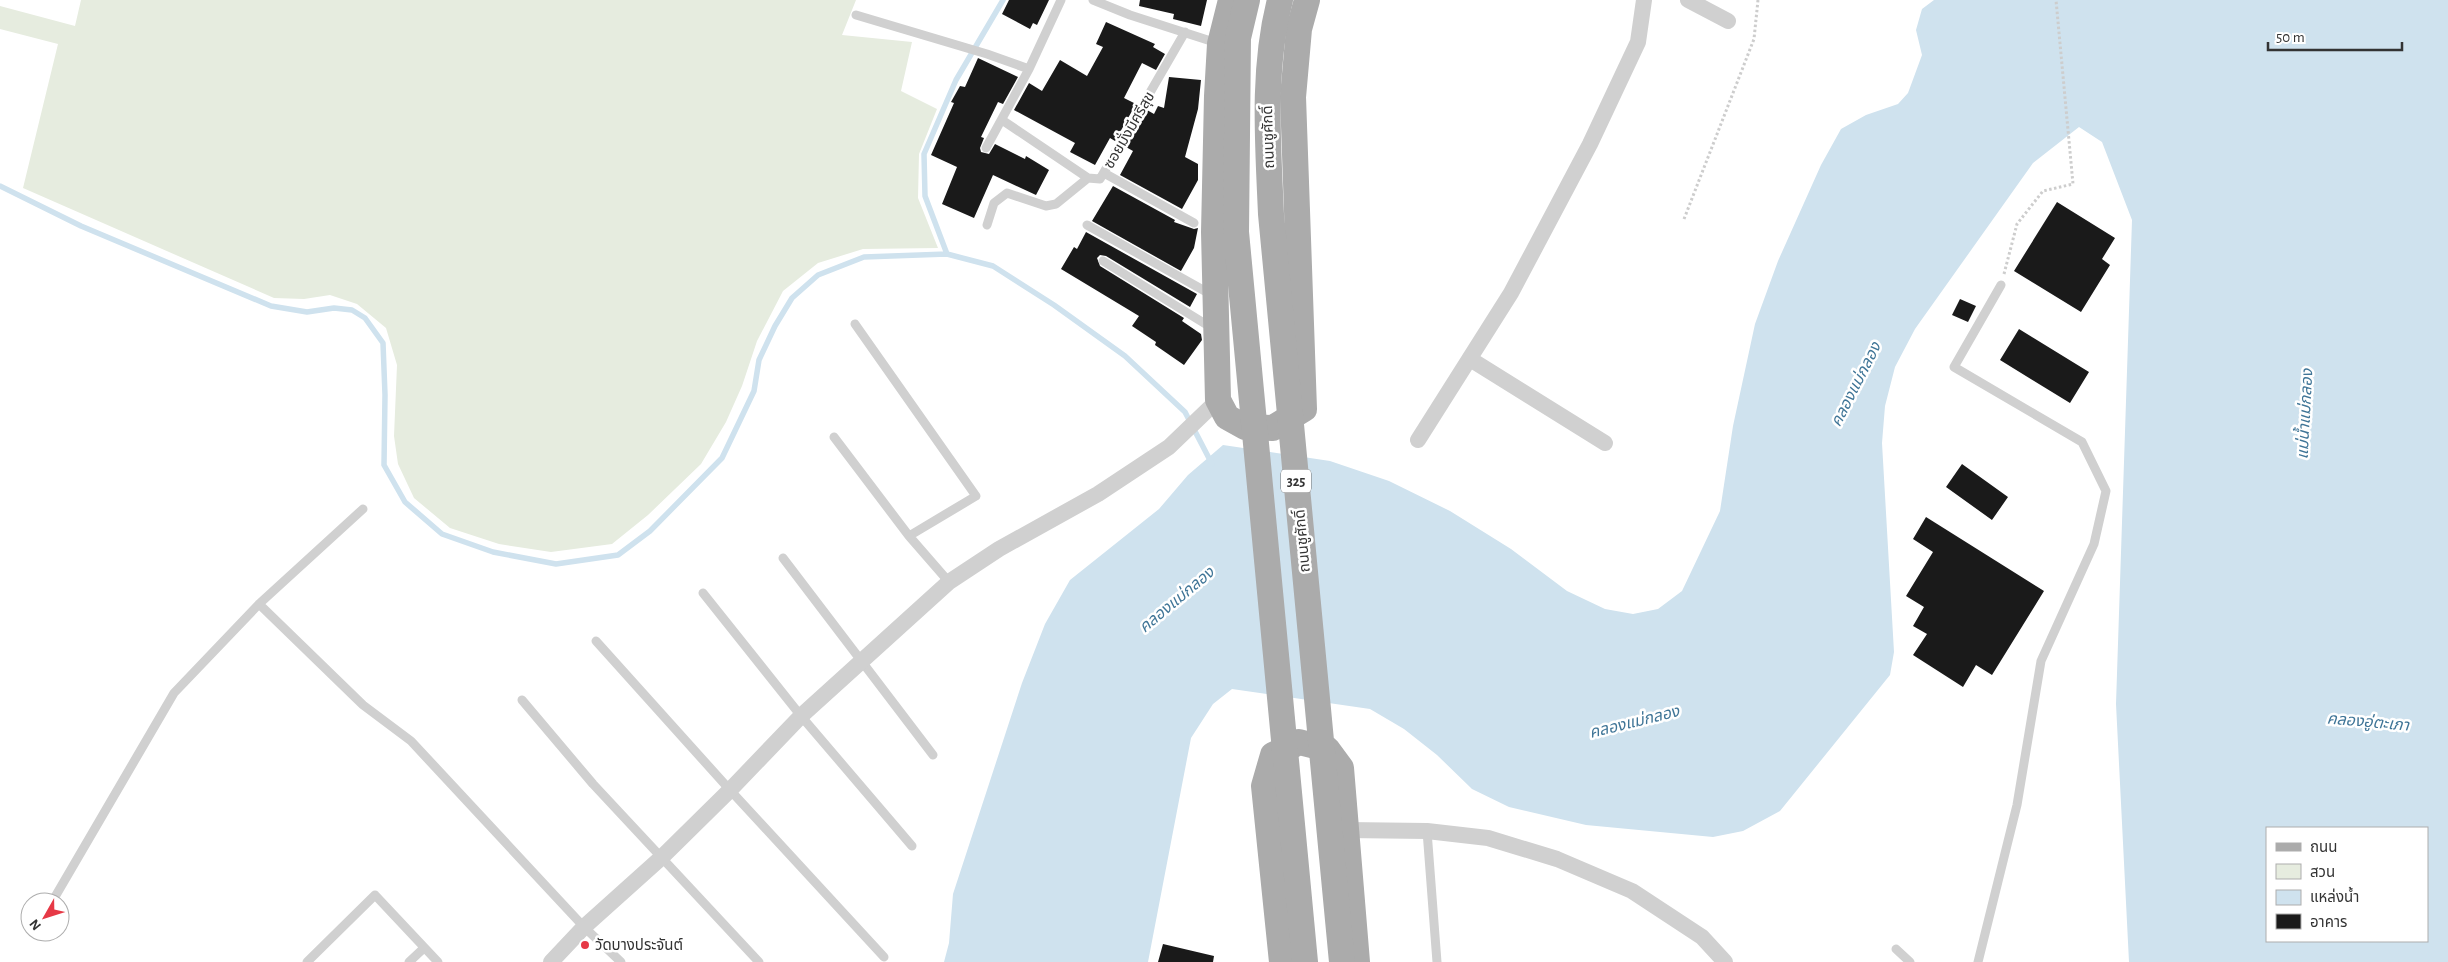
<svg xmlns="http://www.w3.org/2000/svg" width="2448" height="962" font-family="'Alegreya Sans','Noto Sans Thai',sans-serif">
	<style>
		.green { fill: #e6ecdf }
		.water { fill: #cfe2ee; fill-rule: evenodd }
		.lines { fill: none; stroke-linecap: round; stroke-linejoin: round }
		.stream { stroke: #cfe2ee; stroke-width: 5.5 }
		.building { fill: #1a1a1a }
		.path { stroke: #cdcdcd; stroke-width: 3; stroke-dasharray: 2.5 2.5; stroke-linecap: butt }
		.lane { stroke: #d0d0d0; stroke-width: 9 }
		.street { stroke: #d0d0d0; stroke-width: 16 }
		.primary { stroke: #ababab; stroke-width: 26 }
		.primary-bridge { stroke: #ababab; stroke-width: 26 }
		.poi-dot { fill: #e63946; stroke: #fff; stroke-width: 2 }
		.labels { text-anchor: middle; stroke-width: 5; stroke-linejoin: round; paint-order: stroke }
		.shield { fill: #fff; stroke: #707070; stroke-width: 1 }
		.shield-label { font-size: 14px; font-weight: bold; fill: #333 }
		.street-label { font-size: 15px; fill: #333; stroke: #fff }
		.poi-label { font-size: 15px; fill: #333; stroke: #fff; text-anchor: start }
		.water-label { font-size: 16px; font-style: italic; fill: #3f7597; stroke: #fff }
	</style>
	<rect width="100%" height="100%" fill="#fff"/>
	<!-- green -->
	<path class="green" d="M81,0H856L842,35L912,42L901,91L937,109L919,154L918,198L938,248L863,249L818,263L783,291L757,341L742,386L726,422L701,464L648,515L612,544L551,552L499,544L450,528L414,498L398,464L394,436L397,365L386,328L357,304L330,295L304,299L274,298L23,188L58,44L0,29V6L75,26Z"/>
	<!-- water -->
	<path class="water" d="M1934,0H2448V962H2129L2116,704L2132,220L2102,142L2079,127L2033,163L1915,329L1895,367L1885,406L1882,443L1894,652L1890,675L1780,811L1743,831L1713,837L1586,825L1509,807L1472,789L1437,755L1404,729L1370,709L1232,689L1213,704L1191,738L1148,962H944L949,943L953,894L1022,683L1045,624L1070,580L1159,509L1188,475L1223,445L1330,461L1389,481L1450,511L1511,549L1567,591L1605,609L1633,614L1658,609L1682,591L1720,511L1733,426L1755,324L1778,261L1821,165L1841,129L1866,115L1898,104L1908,93L1922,55L1916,30L1922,9ZM2267,828H2427V941H2267Z"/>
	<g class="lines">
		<!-- stream -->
		<path class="stream" d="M0,186L81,226L271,306L307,312L334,308L352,310L365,318L383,343L385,395L384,465L405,502L442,534L493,552L556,564L618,555L650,531L722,458L754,391L759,360L775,326L792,298L818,275L864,257L947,254L993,266L1054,305L1125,356L1185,412L1212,464
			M947,254L925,196L924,154L956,80L1003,0"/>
	</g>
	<!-- building -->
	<path class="building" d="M1009,0H1049L1037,25L1033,23L1030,29L1002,14Z
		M1140,0H1207L1201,26L1173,19L1174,14L1139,6Z
		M1106,22L1155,44L1153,47L1165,54L1156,70L1142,63L1124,98L1136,104L1115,141L1110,138L1095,165L1070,152L1075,143L1014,110L1029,83L1042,91L1060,60L1087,76L1103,47L1096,44Z
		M978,58L1018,77L1003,104L998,102L981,137L984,138L980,148L981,152L989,154L995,144L1025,159L1026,156L1049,170L1036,195L993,175L974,218L942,204L957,167L931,155L954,103L951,102L960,86L965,87Z
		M1169,77L1201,80L1198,109L1185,157L1198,164V180L1182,209L1120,175L1133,151L1126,147L1147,110L1154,114L1158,106L1164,108Z
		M1113,186L1175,220L1174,222L1194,229L1198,228L1194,248L1181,271L1092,221Z
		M2057,202L2115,238L2102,259L2110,265L2081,312L2014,271Z
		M1086,232L1197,294L1190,307L1106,256L1100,255L1097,258L1100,266L1184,318L1182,321L1201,334L1202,340L1184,365L1155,345L1156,342L1132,326L1139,316L1061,269L1074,247L1077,249Z
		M1960,299L1976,306L1968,322L1952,315Z
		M2019,329L2089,372L2070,403L2000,360Z
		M1962,464L2008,497L1992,520L1946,487Z
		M1926,517L2044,591L1992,675L1976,665L1963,687L1913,655L1927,634L1913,626L1924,607L1906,596L1933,552L1913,539Z
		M1163,944L1214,956L1213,962H1158Z"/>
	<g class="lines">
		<!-- path -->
		<path class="path" d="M1684,219L1754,39L1758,0
			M2004,274L2017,224L2043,191L2073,184L2056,0"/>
		<!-- lane -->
		<path class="lane" d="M1093,0L1130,15L1217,43
			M856,15L987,54L1029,69
			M1002,120L1088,178L1100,179L1185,32
			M986,148L1029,69L1061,0
			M1104,173L1194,223
			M987,225L994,203L1007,193L1046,206L1056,204L1088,178
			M1087,225L1212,295
			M1103,261L1212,328
			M855,324L976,496L909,536
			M834,437L909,536L949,582
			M783,558L933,755
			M703,593L801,716L912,846
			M259,604L363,705L411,741L584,927L621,962
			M596,641L730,790L884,957
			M522,700L593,784L759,962
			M1427,831L1437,962
			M52,902L174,693L259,604L363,509
			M1896,949L1910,962
			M307,962L375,895L438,962
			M409,962L424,948
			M1978,962L2017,805L2041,661L2094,544L2106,491L2082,442L1954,367L2001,285"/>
		<!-- street -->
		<path class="street" d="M1688,0L1728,21
			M1470,359L1605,443
			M1418,440L1511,293L1590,144L1638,42L1644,0
			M1346,830L1427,831L1488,838L1557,859L1632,891L1702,937L1725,962
			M551,962L584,927L662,857L730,790L801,716L949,582L999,549L1098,494L1169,447L1218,400"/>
		<!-- primary -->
		<path class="primary" d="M1231,0L1220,44L1217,96L1214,232L1218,400L1227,417L1245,427L1273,428L1304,409L1293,97L1299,29L1307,0
			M1282,962L1264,786L1273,755L1299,742L1327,749L1341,768L1357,962"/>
		<!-- primary-bridge -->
		<path class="primary-bridge" d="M1247,0L1238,38L1236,232L1305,962
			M1280,0C1262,70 1268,143 1271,214L1342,962"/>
	</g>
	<!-- markers -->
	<circle class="poi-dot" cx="585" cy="945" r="5"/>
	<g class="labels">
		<!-- shield labels -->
		<rect class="shield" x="1281" y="469.5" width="30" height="23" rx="4"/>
		<g class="shield-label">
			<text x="1296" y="486">325</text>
		</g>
		<!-- street labels -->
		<g class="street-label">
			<text transform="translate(1129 130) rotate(-60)" y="5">ซอยมั่งมีศรีสุข</text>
			<text transform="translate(1268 137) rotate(-92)" y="5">ถนนชูศักดิ์</text>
			<text transform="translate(1302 541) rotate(-95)" y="5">ถนนชูศักดิ์</text>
		</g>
		<!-- poi labels -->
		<g class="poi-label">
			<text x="595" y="950">วัดบางประจันต์</text>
		</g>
		<!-- water labels -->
		<g class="water-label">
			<text transform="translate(1855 384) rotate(-63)" y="6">คลองแม่กลอง</text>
			<text transform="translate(2304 414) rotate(-87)" y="6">แม่น้ำแม่กลอง</text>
			<text transform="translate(1176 599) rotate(-40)" y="6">คลองแม่กลอง</text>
			<text transform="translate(1634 721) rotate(-14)" y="6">คลองแม่กลอง</text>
			<text transform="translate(2368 721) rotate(5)" y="6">คลองอู่ตะเภา</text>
		</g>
	</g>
	<!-- legend -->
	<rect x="2266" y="827" width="162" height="115" fill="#ffffff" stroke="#adadad"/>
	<rect x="2276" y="843" width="25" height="8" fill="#ababab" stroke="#adadad"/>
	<text x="2310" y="852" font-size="15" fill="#333333">ถนน</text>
	<rect x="2276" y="864" width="25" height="15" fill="#e6ecdf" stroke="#adadad"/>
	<text x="2310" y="877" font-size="15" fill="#333333">สวน</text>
	<rect x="2276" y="890" width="25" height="15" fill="#cfe2ee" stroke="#adadad"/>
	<text x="2310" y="902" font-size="15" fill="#333333">แหล่งน้ำ</text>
	<rect x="2276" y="914" width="25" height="15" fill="#1a1a1a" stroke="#adadad"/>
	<text x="2310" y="927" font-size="15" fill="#333333">อาคาร</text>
	<!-- north arrow -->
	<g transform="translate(45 917) rotate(231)"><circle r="24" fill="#ffffff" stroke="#adadad"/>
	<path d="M0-4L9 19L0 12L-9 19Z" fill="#e63946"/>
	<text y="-8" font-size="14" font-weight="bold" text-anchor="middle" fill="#333333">N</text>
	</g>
	<!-- scale -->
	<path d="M2268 42v8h134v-8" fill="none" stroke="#333333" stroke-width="2.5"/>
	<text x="2276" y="42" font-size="15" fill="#333333" stroke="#ffffff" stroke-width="4" paint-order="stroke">50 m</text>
</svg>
